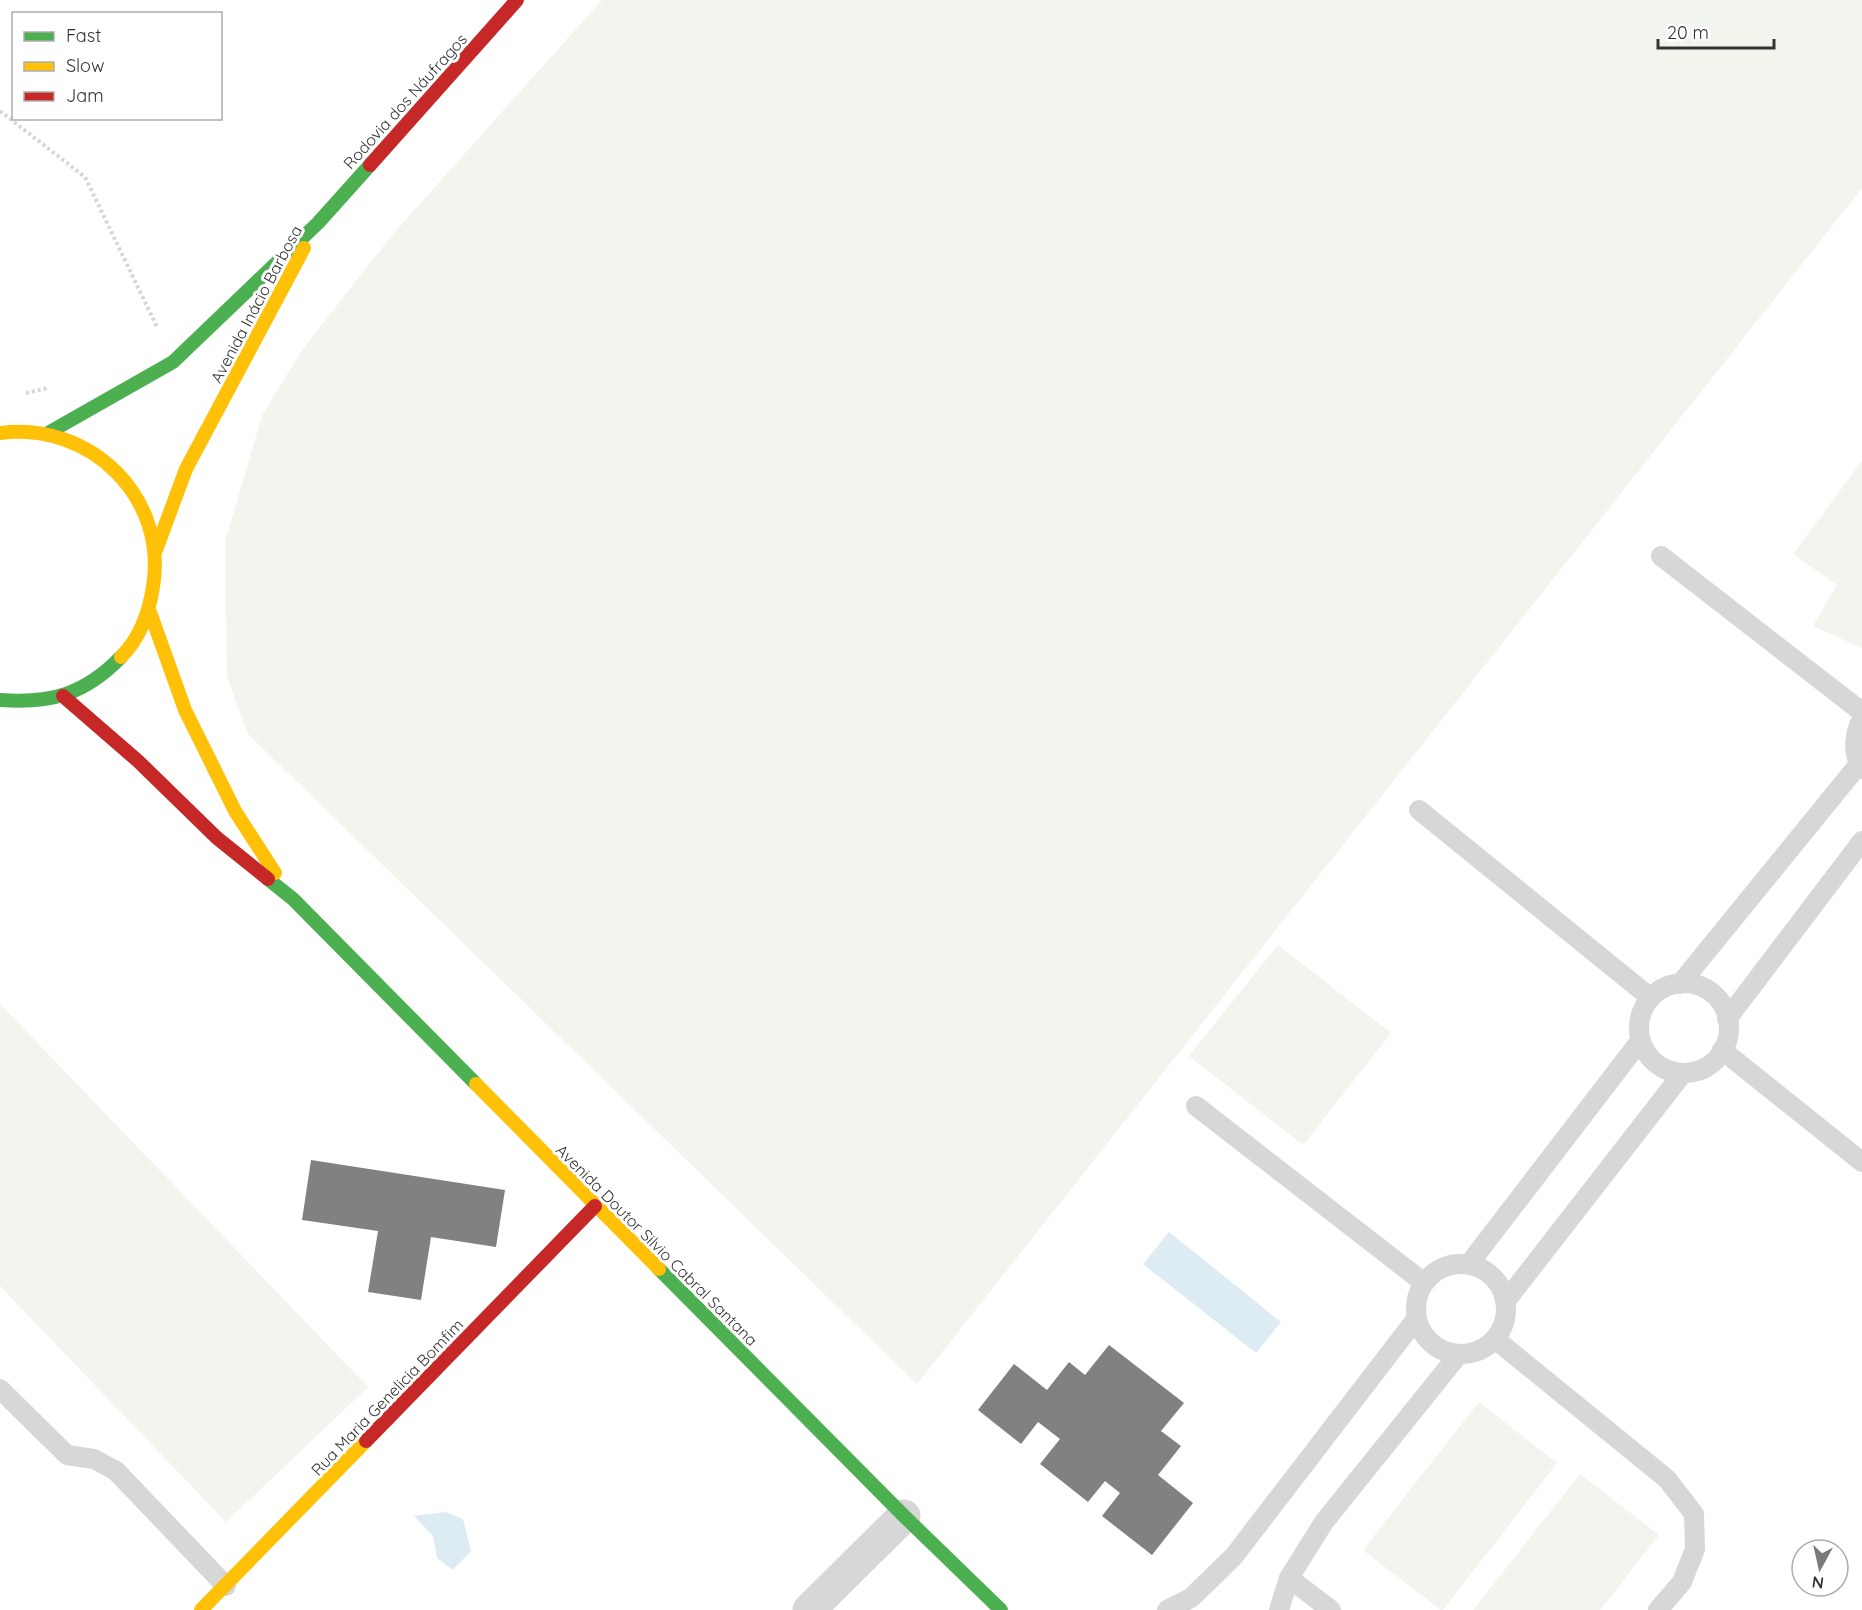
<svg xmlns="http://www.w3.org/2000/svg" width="1862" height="1610" font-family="Quicksand,sans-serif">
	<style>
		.green { fill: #f1f5ed }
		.water { fill: #ddebf3 }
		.building { fill: #818181 }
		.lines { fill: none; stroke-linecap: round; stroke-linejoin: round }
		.path { stroke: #d6d6d6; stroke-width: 4; stroke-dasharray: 3 3; stroke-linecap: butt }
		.lane { stroke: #d7d7d7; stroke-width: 20 }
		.street { stroke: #d7d7d7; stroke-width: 33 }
		.fast { stroke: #4caf50; stroke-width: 14 }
		.slow { stroke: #ffc107; stroke-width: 14 }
		.jam { stroke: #c62828; stroke-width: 14 }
		.labels { text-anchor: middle; stroke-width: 6; stroke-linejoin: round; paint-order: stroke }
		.street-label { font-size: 16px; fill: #333; stroke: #fff }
	</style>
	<rect width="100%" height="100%" fill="#fff"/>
	<!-- green -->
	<path class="green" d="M602,0H1862V188L917,1384L248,734L227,677L225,542L262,416L302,350L393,234Z
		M1862,461V648L1813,626L1837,585L1793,554Z
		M1278,945L1391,1033L1303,1145L1189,1056Z
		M0,1004L368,1387L226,1522L0,1286Z
		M1479,1402L1557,1463L1443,1610H1441L1363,1550Z
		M1580,1474L1659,1535L1600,1610H1473Z"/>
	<!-- water -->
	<path class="water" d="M1169,1232L1281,1322L1256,1353L1143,1264Z
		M446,1512L463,1519L471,1551L453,1570L437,1558L433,1536L414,1516Z"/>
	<!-- building -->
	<path class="building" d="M311,1160L505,1190L496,1247L431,1237L421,1300L368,1292L378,1231L302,1220Z
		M1109,1345L1184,1403L1161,1431L1181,1446L1158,1475L1193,1503L1152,1555L1102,1516L1120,1493L1105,1481L1088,1502L1040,1464L1060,1439L1038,1422L1021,1444L978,1410L1014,1364L1047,1390L1069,1362L1085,1375Z"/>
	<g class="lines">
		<!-- path -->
		<path class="path" d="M0,111L85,177L157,327
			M26,393L48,388"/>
		<!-- lane -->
		<path class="lane" d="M1661,556L1862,712
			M1862,719C1854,734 1852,753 1862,769
			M1419,810L1651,998
			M1639 1028a45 45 0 1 1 90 0a45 45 0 1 1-90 0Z
			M1680,984L1859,764
			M1727,1019L1862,841
			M1722,1050L1862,1162
			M1196,1106L1423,1282
			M1416 1309a45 45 0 1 1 90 0a45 45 0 1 1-90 0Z
			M1469,1264L1640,1041
			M1505,1302L1683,1073
			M1495,1339L1667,1479L1694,1514L1695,1549L1682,1582L1658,1610
			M0,1389L67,1455L94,1459L116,1471L226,1586
			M1289,1578L1331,1610
			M1167,1610L1191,1598L1234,1556L1416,1319
			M1279,1610L1289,1578L1324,1522L1459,1354"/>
		<!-- street -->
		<path class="street" d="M809,1610L904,1516"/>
		<!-- fast -->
		<path class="fast" d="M48,433L173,362L318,223L370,165
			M0,700C51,704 85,694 121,657
			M268,879L293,899L476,1084
			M659,1269L904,1516L1001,1610"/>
		<!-- slow -->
		<path class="slow" d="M0,433C90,421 168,497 153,587C149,613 140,638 121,657
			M156,550L186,469L304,248
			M150,612L185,710L235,811L275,873
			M476,1084L659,1269
			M201,1610L366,1441"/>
		<!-- jam -->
		<path class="jam" d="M370,165L517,0
			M63,696L138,761L217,838L268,879
			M366,1441L595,1206"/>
	</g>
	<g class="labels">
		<!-- street labels -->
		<g class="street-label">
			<text transform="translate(405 101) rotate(-48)" y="6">Rodovia dos Náufragos</text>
			<text transform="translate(256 304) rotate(-62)" y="6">Avenida Inácio Barbosa</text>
			<text transform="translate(657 1245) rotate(45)" y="6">Avenida Doutor Silvio Cabral Santana</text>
			<text transform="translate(387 1397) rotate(-46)" y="6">Rua Maria Genelicia Bomfim</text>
		</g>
	</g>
	<!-- legend -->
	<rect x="12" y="12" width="210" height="108" fill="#ffffff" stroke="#adadad" stroke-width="1.5"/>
	<rect x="24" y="32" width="30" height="9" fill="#4caf50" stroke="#adadad" stroke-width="1.5"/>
	<text x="66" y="42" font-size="18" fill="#333333">Fast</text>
	<rect x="24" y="62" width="30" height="9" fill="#ffc107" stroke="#adadad" stroke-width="1.5"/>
	<text x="66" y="72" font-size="18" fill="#333333">Slow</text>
	<rect x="24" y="92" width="30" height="9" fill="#c62828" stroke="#adadad" stroke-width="1.5"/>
	<text x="66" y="102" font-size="18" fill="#333333">Jam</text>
	<!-- north arrow -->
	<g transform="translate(1820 1568) rotate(188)"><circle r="28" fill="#ffffff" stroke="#adadad" stroke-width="1.5"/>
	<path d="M0-4.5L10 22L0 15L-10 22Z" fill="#7a7a7a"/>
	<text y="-9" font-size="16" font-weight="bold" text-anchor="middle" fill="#333333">N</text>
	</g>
	<!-- scale -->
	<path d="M1658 39v9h116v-9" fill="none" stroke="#333333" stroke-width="3"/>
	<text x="1667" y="39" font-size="18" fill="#333333" stroke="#ffffff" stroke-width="4.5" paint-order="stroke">20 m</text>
</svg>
